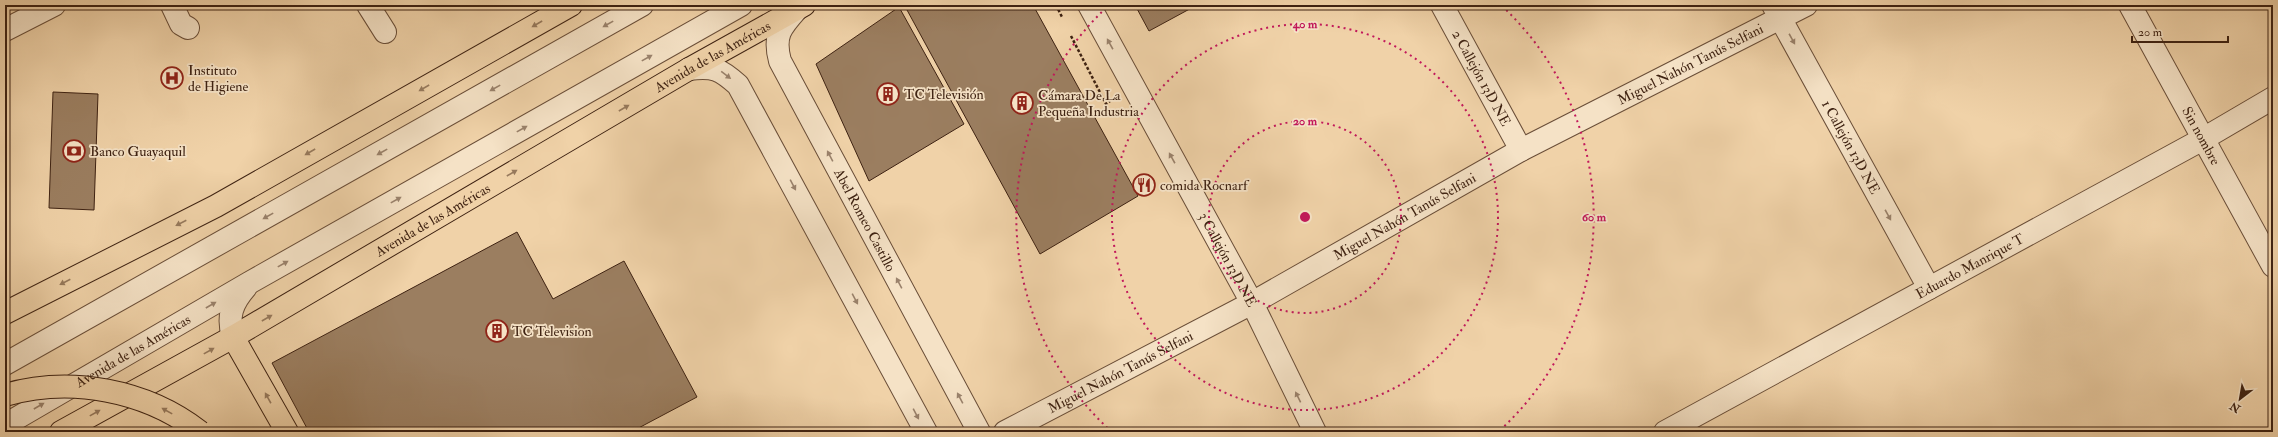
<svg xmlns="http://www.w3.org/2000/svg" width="2278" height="437" font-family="'IM FELL Double Pica',serif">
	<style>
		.building { fill: #9b7e60; stroke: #3e2212 }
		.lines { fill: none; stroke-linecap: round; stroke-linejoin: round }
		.minor-casing { stroke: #6a4e38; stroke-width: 24 }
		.major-casing { stroke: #3e2212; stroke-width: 24 }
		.path { stroke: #3e2212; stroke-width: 2.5; stroke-dasharray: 3 2; stroke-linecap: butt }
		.minor { stroke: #f5e2c6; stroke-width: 22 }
		.major { stroke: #f0d2a8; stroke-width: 22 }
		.major-bridge-casing { stroke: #3e2212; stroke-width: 24; stroke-linecap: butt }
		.major-bridge { stroke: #f0d2a8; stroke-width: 22 }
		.oneway { fill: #977a5d }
		.oneway2 { fill: #9a826c }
		.ring { fill: none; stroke: #c2185b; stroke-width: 2; stroke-dasharray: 2 4 }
		.labels { text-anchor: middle; stroke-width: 3.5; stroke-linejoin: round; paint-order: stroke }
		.street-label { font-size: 14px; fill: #3e2212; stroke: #f5e2c6 }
		.poi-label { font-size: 14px; fill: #3e2212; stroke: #f5e2c6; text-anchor: start }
		.centre { fill: #c2185b; stroke: #f5e2c6; stroke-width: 2 }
		.ring-label { font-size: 12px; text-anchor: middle; font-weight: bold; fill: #c2185b; stroke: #f5e2c6; stroke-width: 3.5; stroke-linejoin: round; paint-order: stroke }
	</style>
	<rect width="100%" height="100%" fill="#f0d2a8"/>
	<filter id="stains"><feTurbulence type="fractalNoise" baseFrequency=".005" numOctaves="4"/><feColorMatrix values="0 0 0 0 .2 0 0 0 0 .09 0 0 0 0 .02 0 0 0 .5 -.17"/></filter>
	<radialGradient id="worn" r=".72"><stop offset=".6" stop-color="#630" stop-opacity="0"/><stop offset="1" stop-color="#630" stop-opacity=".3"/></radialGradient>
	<!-- building -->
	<path class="building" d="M916,5H1033L1138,196L1040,254L907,10Z
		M1135,5H1197L1149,31Z
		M899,7L964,124L869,181L816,64Z
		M53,92L98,94L94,210L49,208Z
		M517,232L553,299L624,261L697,397L631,432H309L272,363Z"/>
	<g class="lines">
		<!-- minor casing -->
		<g class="minor-casing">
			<g id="minor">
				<path d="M172,5L181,24L188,28"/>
				<path d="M368,5L385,32"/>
				<path id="s1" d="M1089,5L1252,303L1315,432"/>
				<path id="s2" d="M1442,5L1521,150"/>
				<path id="s3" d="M1773,5L1929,288"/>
				<path id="s4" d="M2130,5L2273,266"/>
				<path id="s5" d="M798,8C781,27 773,35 780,61L979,432"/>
				<path d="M5,30L54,5"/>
				<path d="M689,69C714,66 720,69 738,85L926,432"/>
				<path d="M233,337C227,316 232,303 246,287"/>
				<path d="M5,364L642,5"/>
				<path id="s6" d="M5,425L249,283L741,5"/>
				<path id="s7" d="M1005,432L1252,303L1521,150L1806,5"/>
				<path id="s8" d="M1665,432L2203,139L2273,98"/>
			</g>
		</g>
		<!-- major casing -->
		<g class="major-casing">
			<g id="major">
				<path d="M5,313L216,206L571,5"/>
				<path d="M233,337L287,432"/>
				<path id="s9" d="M61,432L233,337L689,69L804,5"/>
			</g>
		</g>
		<!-- path -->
		<path class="path" d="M1056,5L1062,17
			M1071,36L1106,104L1110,101"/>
		<!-- minor -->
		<use href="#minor" class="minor"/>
		<!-- major -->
		<use href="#major" class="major"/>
		<!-- major-bridge casing -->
		<g class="major-bridge-casing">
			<path id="major-bridge" d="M5,395C71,376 146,390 200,432"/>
		</g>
		<!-- major-bridge -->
		<use href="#major-bridge" class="major-bridge"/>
	</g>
	<!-- one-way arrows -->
	<defs><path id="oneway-solid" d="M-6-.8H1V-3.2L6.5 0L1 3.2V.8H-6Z"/></defs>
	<g class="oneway">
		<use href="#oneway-solid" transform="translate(537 24) rotate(150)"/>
		<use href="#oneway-solid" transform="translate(424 88) rotate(150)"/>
		<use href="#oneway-solid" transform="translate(624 108) rotate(-30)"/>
		<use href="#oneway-solid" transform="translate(310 152) rotate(150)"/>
		<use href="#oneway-solid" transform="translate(512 173) rotate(-30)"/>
		<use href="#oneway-solid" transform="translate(181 223) rotate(153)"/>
		<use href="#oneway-solid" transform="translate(65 282) rotate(153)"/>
		<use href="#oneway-solid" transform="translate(267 318) rotate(-30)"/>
		<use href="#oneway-solid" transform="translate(209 351) rotate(-29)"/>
		<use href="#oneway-solid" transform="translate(268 398) rotate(-119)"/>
		<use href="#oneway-solid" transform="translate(167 411) rotate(-151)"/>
		<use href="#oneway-solid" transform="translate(95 413) rotate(-29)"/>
	</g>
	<g class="oneway2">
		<use href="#oneway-solid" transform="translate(608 24) rotate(151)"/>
		<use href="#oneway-solid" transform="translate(1792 39) rotate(61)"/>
		<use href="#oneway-solid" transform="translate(1110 44) rotate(-119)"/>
		<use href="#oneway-solid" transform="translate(647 58) rotate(-29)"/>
		<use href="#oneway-solid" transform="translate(726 75) rotate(37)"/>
		<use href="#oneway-solid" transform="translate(495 88) rotate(151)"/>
		<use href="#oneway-solid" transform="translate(522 129) rotate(-29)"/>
		<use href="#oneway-solid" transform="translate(382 152) rotate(151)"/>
		<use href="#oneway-solid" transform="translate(830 156) rotate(-118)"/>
		<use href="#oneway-solid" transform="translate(1172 158) rotate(-119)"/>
		<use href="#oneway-solid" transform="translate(793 185) rotate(62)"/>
		<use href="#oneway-solid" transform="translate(396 200) rotate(-29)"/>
		<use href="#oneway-solid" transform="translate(1888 215) rotate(61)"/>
		<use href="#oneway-solid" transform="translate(268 216) rotate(151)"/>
		<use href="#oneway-solid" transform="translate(283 264) rotate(-29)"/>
		<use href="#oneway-solid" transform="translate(899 283) rotate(-118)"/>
		<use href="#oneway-solid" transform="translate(855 299) rotate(62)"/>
		<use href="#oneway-solid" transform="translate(211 305) rotate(-30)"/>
		<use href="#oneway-solid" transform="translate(1298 397) rotate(-116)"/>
		<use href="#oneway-solid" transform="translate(960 398) rotate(-118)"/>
		<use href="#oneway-solid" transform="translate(39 406) rotate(-30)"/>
		<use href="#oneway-solid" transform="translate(916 414) rotate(62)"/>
	</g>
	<!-- distance rings -->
	<g class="ring">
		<circle cx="1305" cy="217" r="96"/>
		<circle cx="1305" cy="217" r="193"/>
		<path d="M1112 432A289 289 0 0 1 1108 6M1502 6A289 289 0 0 1 1498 432"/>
	</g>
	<!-- icons -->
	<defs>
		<g id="hospital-ring" transform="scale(1.15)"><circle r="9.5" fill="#f5e2c6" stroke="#8f2418" stroke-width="1.5"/><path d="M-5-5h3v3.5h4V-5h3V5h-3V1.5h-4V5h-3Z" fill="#8f2418"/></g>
		<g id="building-ring" transform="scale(1.15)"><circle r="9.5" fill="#f5e2c6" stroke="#8f2418" stroke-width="1.5"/><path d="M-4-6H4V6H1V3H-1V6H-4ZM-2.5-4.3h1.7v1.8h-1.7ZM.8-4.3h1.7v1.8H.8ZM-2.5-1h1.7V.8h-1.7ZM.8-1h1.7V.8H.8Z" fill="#8f2418"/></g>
		<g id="bank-ring" transform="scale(1.15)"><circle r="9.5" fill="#f5e2c6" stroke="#8f2418" stroke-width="1.5"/><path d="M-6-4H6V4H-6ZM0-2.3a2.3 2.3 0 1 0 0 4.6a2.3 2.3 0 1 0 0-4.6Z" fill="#8f2418"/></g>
		<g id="restaurant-ring" transform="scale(1.15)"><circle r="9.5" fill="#f5e2c6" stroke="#8f2418" stroke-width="1.5"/><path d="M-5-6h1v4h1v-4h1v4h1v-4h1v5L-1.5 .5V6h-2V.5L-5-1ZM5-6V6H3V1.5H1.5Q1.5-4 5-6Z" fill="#8f2418"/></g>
	</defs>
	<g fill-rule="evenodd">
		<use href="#hospital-ring" x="172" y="78"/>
		<use href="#building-ring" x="888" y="94"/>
		<use href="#building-ring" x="1022" y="103"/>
		<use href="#bank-ring" x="74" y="151"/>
		<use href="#restaurant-ring" x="1144" y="185"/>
		<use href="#building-ring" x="497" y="331"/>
	</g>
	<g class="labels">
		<!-- street labels -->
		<g class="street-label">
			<text dy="5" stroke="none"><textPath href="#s9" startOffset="752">Avenida de las Américas</textPath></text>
			<text dy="5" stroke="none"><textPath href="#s7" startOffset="778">Miguel Nahón Tanús Selfani</textPath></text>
			<text dy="5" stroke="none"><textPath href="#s2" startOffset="83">2 Callejón 13D NE</textPath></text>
			<text dy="5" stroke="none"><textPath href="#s4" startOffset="149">Sin nombre</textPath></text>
			<text dy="5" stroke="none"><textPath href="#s3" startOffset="162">1 Callejón 13D NE</textPath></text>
			<text dy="5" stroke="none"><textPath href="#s7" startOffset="454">Miguel Nahón Tanús Selfani</textPath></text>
			<text dy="5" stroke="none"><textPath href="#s9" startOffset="428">Avenida de las Américas</textPath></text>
			<text dy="5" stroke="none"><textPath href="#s5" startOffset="240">Abel Romeo Castillo</textPath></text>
			<text dy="5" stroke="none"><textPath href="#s1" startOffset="290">3 Callejón 13D NE</textPath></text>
			<text dy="5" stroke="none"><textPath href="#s8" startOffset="347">Eduardo Manrique T</textPath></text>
			<text dy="5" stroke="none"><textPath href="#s6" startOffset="148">Avenida de las Américas</textPath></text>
			<text dy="5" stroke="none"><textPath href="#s7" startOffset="130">Miguel Nahón Tanús Selfani</textPath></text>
		</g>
		<!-- poi labels -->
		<g class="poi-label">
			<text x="188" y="75">Instituto<tspan x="188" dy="16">de Higiene</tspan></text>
			<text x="904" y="99">TC Televisión</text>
			<text x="1038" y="100">Cámara De La<tspan x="1038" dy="16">Pequeña Industria</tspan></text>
			<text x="90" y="156">Banco Guayaquil</text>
			<text x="1160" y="190">comida Rocnarf</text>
			<text x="512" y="336">TC Television</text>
		</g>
	</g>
	<circle cx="1305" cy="217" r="6" class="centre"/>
	<g class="ring-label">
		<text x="1305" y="28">40 m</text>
		<text x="1305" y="125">20 m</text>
		<text x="1594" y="221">60 m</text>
	</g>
	<!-- margin -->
	<rect width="2278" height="437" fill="none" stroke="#f0d2a8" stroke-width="20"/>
	<rect x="6" y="6" width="2266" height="425" fill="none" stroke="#3e2212" stroke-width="2"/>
	<rect x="10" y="10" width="2258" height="417" fill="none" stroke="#3e2212"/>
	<!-- north arrow -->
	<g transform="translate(2240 399) rotate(211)" stroke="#f5e2c6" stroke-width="3" paint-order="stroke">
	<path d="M0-3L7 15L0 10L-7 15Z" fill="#3e2212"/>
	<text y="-6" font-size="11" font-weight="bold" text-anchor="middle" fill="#3e2212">N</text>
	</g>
	<!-- scale -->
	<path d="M2132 36v6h96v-6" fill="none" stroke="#3e2212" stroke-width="2"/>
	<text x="2138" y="36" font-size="12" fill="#3e2212" stroke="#f5e2c6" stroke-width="3" paint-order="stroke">20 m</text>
	<rect width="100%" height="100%" filter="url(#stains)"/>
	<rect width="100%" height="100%" fill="url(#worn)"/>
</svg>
